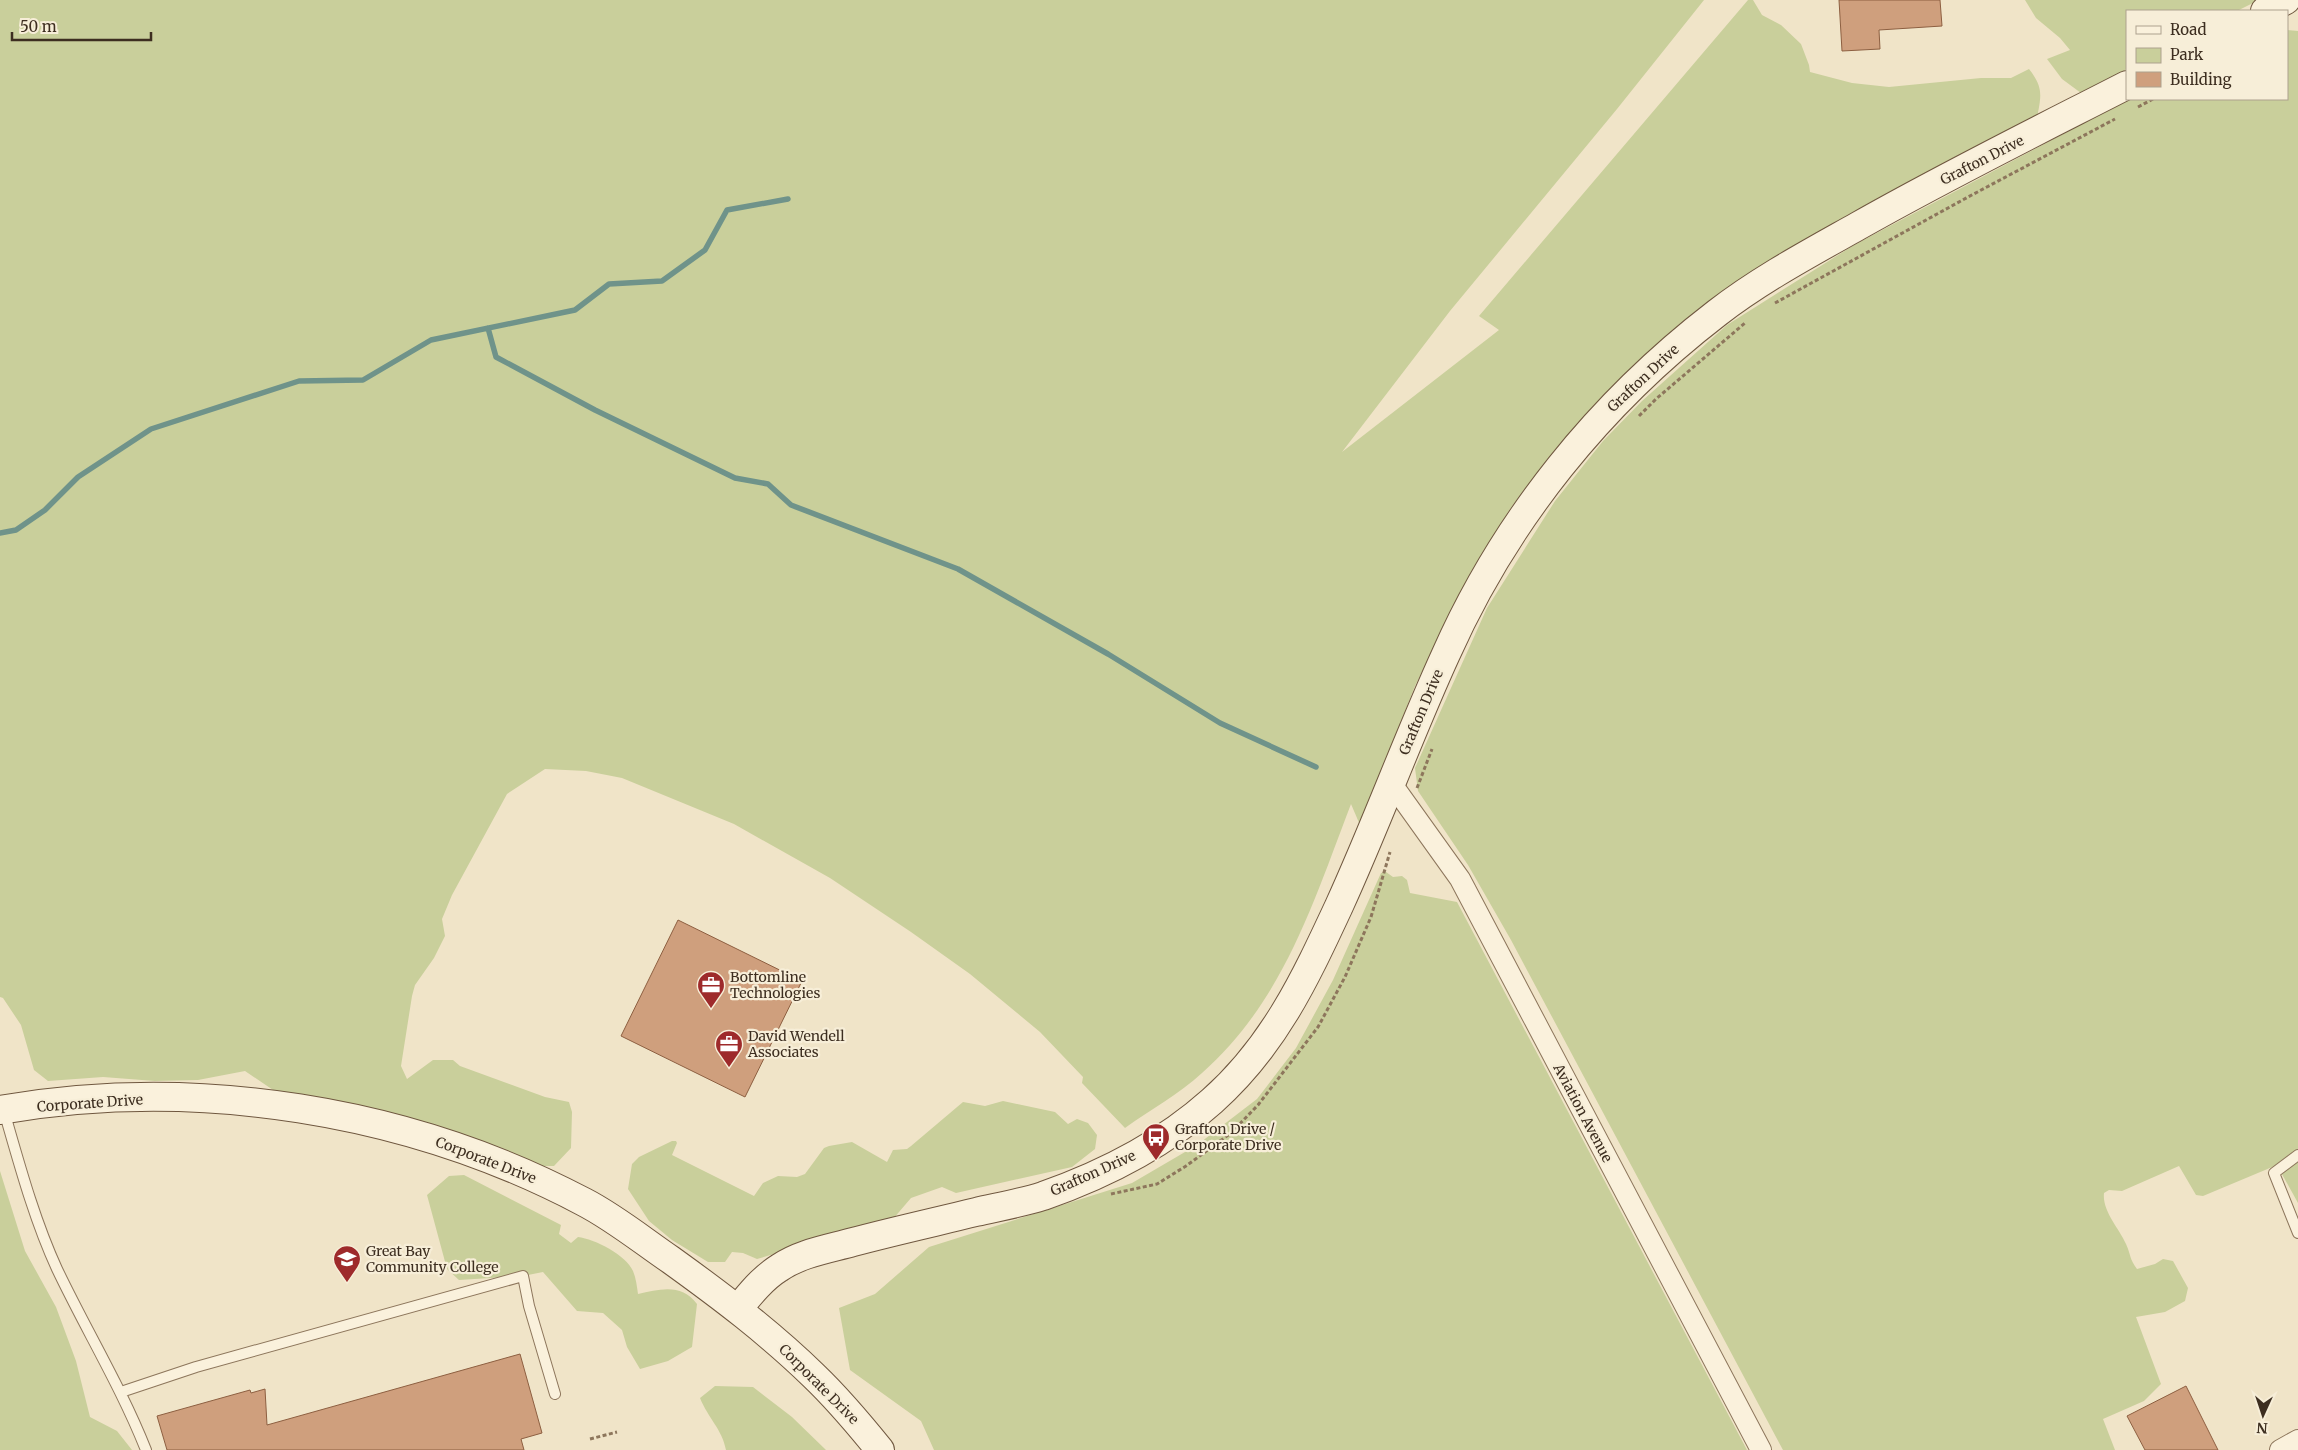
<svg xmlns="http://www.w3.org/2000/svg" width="2298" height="1450" font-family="Merriweather,serif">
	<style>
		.green { fill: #c9cf9b }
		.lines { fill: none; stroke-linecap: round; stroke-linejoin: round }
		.stream { stroke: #6f938a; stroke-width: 5.5 }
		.building { fill: #cf9f7d; stroke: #8d5f41 }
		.lane-casing { stroke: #8d765c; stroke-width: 12 }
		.street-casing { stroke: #8d765c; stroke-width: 22 }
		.secondary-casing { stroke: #6f573f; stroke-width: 30 }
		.path { stroke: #8d765c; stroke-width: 3; stroke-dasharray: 4 2.5; stroke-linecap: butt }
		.lane { stroke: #faf1dc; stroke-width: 10 }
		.street { stroke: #faf1dc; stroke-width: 20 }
		.secondary { stroke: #faf1dc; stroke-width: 28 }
		.labels { text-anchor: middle; stroke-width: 4.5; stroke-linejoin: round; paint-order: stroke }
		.street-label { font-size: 14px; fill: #3d2e20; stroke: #f7eed8 }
		.poi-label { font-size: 14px; fill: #3d2e20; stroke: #f7eed8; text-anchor: start }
	</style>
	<rect width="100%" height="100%" fill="#f0e4c8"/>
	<!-- green -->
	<path class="green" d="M0,0H1704L1617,109L1450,311L1342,452L1499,330L1479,316L1748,0H1753L1762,15L1781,25L1801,44L1809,65L1810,72L1852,83L1889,87L1981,78H2011L2029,69C2044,88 2041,96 2037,118L1650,352L1595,404L1554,451L1510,509L1470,576L1415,686L1360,825L1351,804C1313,903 1284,1000 1202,1073C1179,1094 1150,1110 1125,1128L1082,1083L1083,1077L1040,1032L970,974L911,932L830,878L734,824L622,778L586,771L545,769L507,794L452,895L442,919L445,936L434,958L415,985L412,996L401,1066L407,1079L433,1060H453L460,1066L545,1097L569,1102L572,1112L571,1148L554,1166H543L438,1126L381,1110L276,1092L245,1071L198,1080L155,1081L103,1077L48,1081L34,1070L21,1025L3,998L0,997Z
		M2025,0H2259L2237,11H2127V69L2081,93L2062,79L2047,59L2070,50L2060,38L2036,18Z
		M2287,30L2298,31V1203L2277,1165L2203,1196L2196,1195L2179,1166L2122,1191L2109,1190L2104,1193C2102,1211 2119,1228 2126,1244C2131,1255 2129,1258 2137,1269L2155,1264L2163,1259L2173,1261L2188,1288L2185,1301L2165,1312L2136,1317L2161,1384L2144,1401L2103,1419L2115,1450H1783L1511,940L1468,865L1418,791L1415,768L1487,608L1555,501L1603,441L1642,401L1727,325L1854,245L2129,99H2287Z
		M1386,872L1393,877L1402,876L1407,880L1410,893L1457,902L1747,1450H934L921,1421L850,1370L839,1308L875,1294L929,1247L1132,1183L1197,1145L1257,1099L1296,1048L1333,980L1381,873Z
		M1003,1101L1055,1112L1068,1124L1077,1119L1088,1123L1097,1135L1095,1149L1072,1167L956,1193L942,1187L911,1198L893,1219L757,1259L743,1253L732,1252L725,1262H708L672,1240L649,1221L628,1189L632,1164L639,1157L672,1141H676L677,1143L672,1155L754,1196L763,1183L778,1176L797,1177L805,1174L824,1148L829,1146L852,1142L887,1162L893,1150L907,1149L911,1146L963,1102L985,1106Z
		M0,1171L25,1251L56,1307L76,1361L90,1417L117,1431L132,1450H0Z
		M464,1175L561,1225L559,1234L571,1243L578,1237C595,1239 626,1255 633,1271C636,1278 637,1287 638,1294C660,1289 682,1283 697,1304L692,1347L668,1361L640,1369L627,1347L622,1330L603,1313L577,1311L543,1272L523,1276L459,1280L447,1269L427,1195L449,1176Z
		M715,1386L753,1387L792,1417L826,1450H726C722,1429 708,1418 700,1398Z"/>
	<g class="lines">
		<!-- stream -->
		<path class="stream" d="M488,328L496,357L595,410L735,478L768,484L791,505L958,569L1108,654L1220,723L1316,767
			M0,533L16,530L45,510L78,477L151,429L299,381L363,380L431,340L575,310L609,284L662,281L705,250L727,210L788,199"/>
	</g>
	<!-- building -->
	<path class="building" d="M1839,0H1940L1942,26L1879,30L1880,49L1842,51Z
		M678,920L802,981L745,1097L621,1036Z
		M520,1354L542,1433L521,1439L524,1450H167L157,1416L250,1390L251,1393L265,1389L267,1425Z
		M2186,1386L2218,1450H2145L2127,1416Z"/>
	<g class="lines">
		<!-- lane casing -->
		<g class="lane-casing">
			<path id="lane" d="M4,1111C19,1163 34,1219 57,1269C86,1330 121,1387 146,1450
				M2298,1155L2274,1173L2298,1233
				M121,1392L196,1367L523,1276L529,1306L555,1394"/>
		</g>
		<!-- street casing -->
		<g class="street-casing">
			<path id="street" d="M1392,784L1460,879L1761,1450
				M2280,1450L2298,1440"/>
		</g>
		<!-- secondary casing -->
		<g class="secondary-casing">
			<path id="secondary" d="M2265,11L2286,0
				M0,1110C196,1076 408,1109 584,1202C615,1218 643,1241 671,1260C721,1296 770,1333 814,1376C838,1399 859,1424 880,1450
				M738,1309C750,1294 763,1278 779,1268C801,1253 828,1249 853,1242C894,1231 935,1222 976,1212C998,1207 1021,1203 1043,1196C1103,1175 1164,1144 1212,1101C1274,1046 1305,979 1339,906C1377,823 1408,737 1446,654C1506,519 1600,403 1717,313C1761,279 1810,253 1858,226C1946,176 2037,131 2127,85"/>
		</g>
		<!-- path -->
		<path class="path" d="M2138,107L2153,99
			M1775,303L1968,197L2115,119
			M1639,416L1656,399L1745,323
			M1417,788L1432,749
			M1111,1194L1157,1184L1186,1166L1231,1133L1258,1105L1318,1027L1345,977L1371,917L1390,852
			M590,1439L617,1432"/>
		<!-- lane -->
		<use href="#lane" class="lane"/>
		<!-- street -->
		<use href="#street" class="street"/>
		<!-- secondary -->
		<use href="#secondary" class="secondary"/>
	</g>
	<!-- icons -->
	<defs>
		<g id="office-pin" transform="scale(1.4375)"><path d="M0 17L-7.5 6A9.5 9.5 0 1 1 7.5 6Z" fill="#9e2a2b" stroke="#f7eed8"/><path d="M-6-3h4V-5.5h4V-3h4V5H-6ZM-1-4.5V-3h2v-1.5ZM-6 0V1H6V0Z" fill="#fff"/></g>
		<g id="bus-pin" transform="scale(1.4375)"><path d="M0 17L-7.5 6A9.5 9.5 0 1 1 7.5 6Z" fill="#9e2a2b" stroke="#f7eed8"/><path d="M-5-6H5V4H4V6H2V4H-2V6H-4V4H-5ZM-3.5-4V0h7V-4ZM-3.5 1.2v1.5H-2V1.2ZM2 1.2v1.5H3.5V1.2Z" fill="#fff"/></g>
		<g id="university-pin" transform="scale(1.4375)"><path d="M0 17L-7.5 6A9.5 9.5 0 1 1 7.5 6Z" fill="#9e2a2b" stroke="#f7eed8"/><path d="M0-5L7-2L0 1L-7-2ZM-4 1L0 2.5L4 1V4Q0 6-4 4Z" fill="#fff"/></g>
	</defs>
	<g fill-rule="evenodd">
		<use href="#office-pin" x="711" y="985"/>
		<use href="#office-pin" x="729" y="1044"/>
		<use href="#bus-pin" x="1156" y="1137"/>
		<use href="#university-pin" x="347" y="1259"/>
	</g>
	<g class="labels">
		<!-- street labels -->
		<g class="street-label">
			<text transform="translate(1982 160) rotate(-27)" y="5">Grafton Drive</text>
			<text transform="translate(1643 378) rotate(-43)" y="5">Grafton Drive</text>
			<text transform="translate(1421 712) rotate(-67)" y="5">Grafton Drive</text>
			<text transform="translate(90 1103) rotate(-4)" y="5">Corporate Drive</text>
			<text transform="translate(1583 1113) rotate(62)" y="5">Aviation Avenue</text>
			<text transform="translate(486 1160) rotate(21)" y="5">Corporate Drive</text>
			<text transform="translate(1093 1173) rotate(-24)" y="5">Grafton Drive</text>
			<text transform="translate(819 1384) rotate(45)" y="5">Corporate Drive</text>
		</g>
		<!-- poi labels -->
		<g class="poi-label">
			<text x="730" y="982">Bottomline<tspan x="730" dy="16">Technologies</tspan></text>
			<text x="748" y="1041">David Wendell<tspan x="748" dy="16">Associates</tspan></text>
			<text x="1175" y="1134">Grafton Drive /<tspan x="1175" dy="16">Corporate Drive</tspan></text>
			<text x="366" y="1256">Great Bay<tspan x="366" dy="16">Community College</tspan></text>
		</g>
	</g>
	<!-- legend -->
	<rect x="2126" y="10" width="162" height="90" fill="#f7eed8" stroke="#ada18e"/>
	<rect x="2136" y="26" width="25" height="8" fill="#faf1dc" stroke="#ada18e"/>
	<text x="2170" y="35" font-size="15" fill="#3d2e20">Road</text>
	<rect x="2136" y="48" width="25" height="15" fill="#c9cf9b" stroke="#ada18e"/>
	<text x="2170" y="60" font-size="15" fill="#3d2e20">Park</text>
	<rect x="2136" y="72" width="25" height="15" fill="#cf9f7d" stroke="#ada18e"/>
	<text x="2170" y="85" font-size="15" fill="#3d2e20">Building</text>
	<!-- north arrow -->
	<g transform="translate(2263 1415) rotate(183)" stroke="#f7eed8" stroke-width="4" paint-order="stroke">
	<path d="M0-4L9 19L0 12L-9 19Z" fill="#3d2e20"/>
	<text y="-8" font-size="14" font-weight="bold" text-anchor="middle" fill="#3d2e20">N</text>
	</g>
	<!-- scale -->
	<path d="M12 32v8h139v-8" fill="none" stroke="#3d2e20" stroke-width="2.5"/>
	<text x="20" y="32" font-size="15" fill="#3d2e20" stroke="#f7eed8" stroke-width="4" paint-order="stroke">50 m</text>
</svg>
